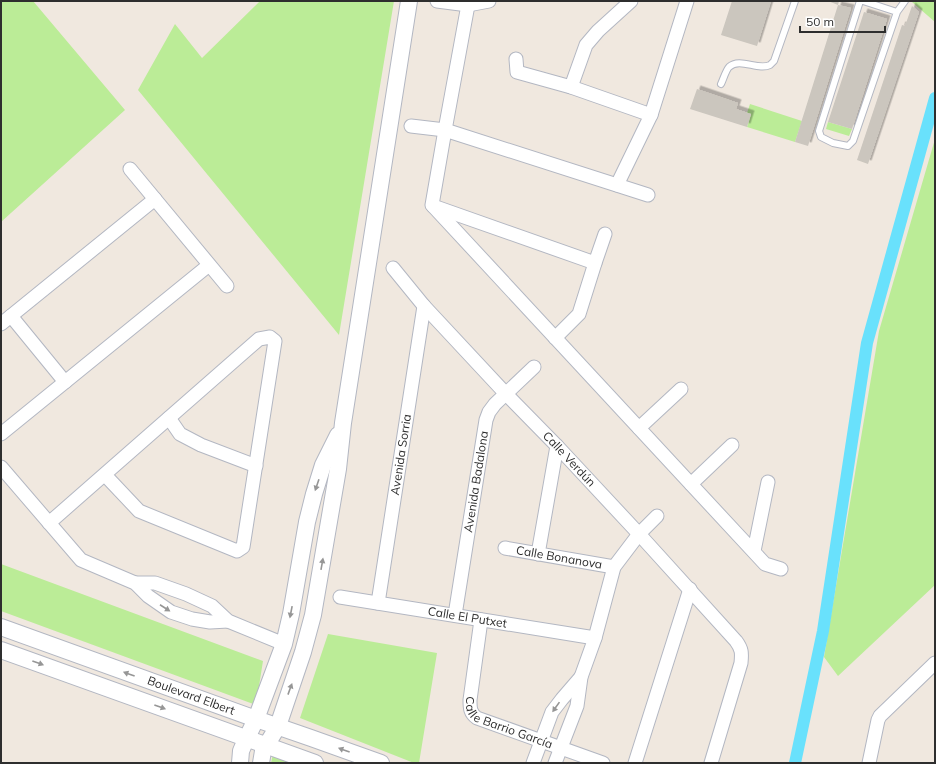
<svg xmlns="http://www.w3.org/2000/svg" width="936" height="764" font-family="Mulish,sans-serif">
	<style>
		.green { fill: #bbec97 }
		.lines { fill: none; stroke-linecap: round; stroke-linejoin: round }
		.canal { stroke: #69e1fc; stroke-width: 12 }
		.building { fill: #cbc6be; filter: url(#shadow) }
		.service-casing { stroke: #b3b7c2; stroke-width: 8 }
		.minor-casing { stroke: #b3b7c2; stroke-width: 15 }
		.tertiary-casing { stroke: #b3b7c2; stroke-width: 18 }
		.service { stroke: #fff; stroke-width: 6 }
		.minor { stroke: #fff; stroke-width: 13 }
		.tertiary { stroke: #fff; stroke-width: 16 }
		.oneway { fill: #969696 }
		.labels { text-anchor: middle; stroke-width: 3; stroke-linejoin: round; paint-order: stroke }
		.street-label { font-size: 12px; fill: #2e2e2e; stroke: #fff }
	</style>
	<defs>
		<filter id="shadow"><feDropShadow dx="3.5" dy="-3.5" stdDeviation="0" flood-color="#0004"/></filter>
	</defs>
	<rect width="100%" height="100%" fill="#f0e8df"/>
	<!-- green -->
	<path class="green" d="M1,1H33L125,110L1,222Z
		M260,1H394L339,335L138,90L175,24L202,58Z
		M914,1H935V22L912,2Z
		M750,104L802,121L795,142L747,127L751,114L747,113Z
		M828,122L852,129L849,136L826,129Z
		M935,139V585L838,676L824,657L879,331Z
		M1,564L263,661L256,705L1,611Z
		M328,634L437,653L419,763H414L300,718Z
		M273,754L291,763H271Z"/>
	<g class="lines">
		<!-- canal -->
		<path class="canal" d="M795,763L823,631L867,343L935,98"/>
	</g>
	<!-- building -->
	<path class="building" d="M732,1H771L757,46L721,35Z
		M828,1H839L838,5Z
		M838,5L851,8L808,146L795,142Z
		M912,6L919,12L868,164L857,160L902,25L905,26Z
		M864,12L887,19L852,129L828,122Z
		M697,89L738,103L736,109L751,114L747,127L690,109Z"/>
	<g class="lines">
		<!-- service casing -->
		<g class="service-casing">
			<path id="service" d="M860,1L819,131L821,137L833,143L848,146L853,141L897,12L905,1
				M863,1L897,12
				M721,84C723,80 726,70 729,67C740,57 758,71 770,65C770,65 774,61 774,61L795,1"/>
		</g>
		<!-- minor casing -->
		<g class="minor-casing">
			<g id="minor">
				<path d="M437,1L468,5L489,1"/>
				<path d="M468,1V5L445,130L432,205L765,564L781,569"/>
				<path d="M516,59L517,72L571,87L651,115"/>
				<path d="M571,87L586,45L598,31L631,1"/>
				<path d="M411,126L445,130L648,195"/>
				<path d="M130,169L227,286"/>
				<path d="M617,185L651,115L687,1"/>
				<path d="M433,206L595,263L605,234"/>
				<path id="s1" d="M393,268L424,306L506,394L557,446L639,534L736,641C742,649 742,653 741,663L711,763"/>
				<path d="M11,316L65,382"/>
				<path d="M1,324L155,199"/>
				<path d="M555,338L579,314L595,263"/>
				<path d="M169,418L180,434L201,445L256,466"/>
				<path d="M639,428L681,389"/>
				<path d="M1,434L209,265"/>
				<path d="M1,467L81,560L135,583L148,596L171,612L192,619L210,622L228,621"/>
				<path d="M691,484L732,445"/>
				<path d="M49,523L259,339L270,337L275,341L243,547L237,551L139,511L105,475"/>
				<path id="s2" d="M505,548L614,567"/>
				<path d="M754,551L768,482"/>
				<path d="M538,554L557,446"/>
				<path d="M135,583H155L186,594L212,606L228,621L284,644"/>
				<path id="s3" d="M340,597L595,638"/>
				<path id="s4" d="M378,603L424,306"/>
				<path id="s5" d="M455,615L486,420L489,412L495,404L534,367"/>
				<path id="s6" d="M481,620L470,700C470,708 470,713 477,718L603,763"/>
				<path d="M533,763L552,712L562,699L581,677"/>
				<path d="M555,763L577,706L581,677L595,638L614,567L639,534L657,516"/>
				<path d="M635,763L690,589"/>
				<path d="M869,763L878,720L880,716L935,663"/>
			</g>
		</g>
		<!-- tertiary casing -->
		<g class="tertiary-casing">
			<g id="tertiary">
				<path id="s7" d="M1,627L256,719L311,738L381,763"/>
				<path d="M1,650L315,763"/>
				<path d="M240,763L241,751L244,744L256,719L284,644L291,614L307,522L314,494L323,465L338,435"/>
				<path d="M261,763L263,751L278,726L303,652L313,615L338,469L343,423L409,1"/>
			</g>
		</g>
		<!-- service -->
		<use href="#service" class="service"/>
		<!-- minor -->
		<use href="#minor" class="minor"/>
		<!-- tertiary -->
		<use href="#tertiary" class="tertiary"/>
	</g>
	<!-- one-way arrows -->
	<defs><path id="oneway-solid" d="M-6-.8H1V-3.2L6.5 0L1 3.2V.8H-6Z"/></defs>
	<g class="oneway">
		<use href="#oneway-solid" transform="translate(317 485) rotate(109)"/>
		<use href="#oneway-solid" transform="translate(322 564) rotate(-80)"/>
		<use href="#oneway-solid" transform="translate(165 608) rotate(33)"/>
		<use href="#oneway-solid" transform="translate(291 612) rotate(101)"/>
		<use href="#oneway-solid" transform="translate(38 663) rotate(20)"/>
		<use href="#oneway-solid" transform="translate(129 674) rotate(-160)"/>
		<use href="#oneway-solid" transform="translate(290 689) rotate(-70)"/>
		<use href="#oneway-solid" transform="translate(160 707) rotate(20)"/>
		<use href="#oneway-solid" transform="translate(556 707) rotate(125)"/>
		<use href="#oneway-solid" transform="translate(344 750) rotate(-160)"/>
	</g>
	<g class="labels">
		<!-- street labels -->
		<g class="street-label">
			<text dy="4" stroke="none"><textPath href="#s4" startOffset="150">Avenida Sorria</textPath></text>
			<text dy="4" stroke="none"><textPath href="#s1" startOffset="260">Calle Verdún</textPath></text>
			<text dy="4" stroke="none"><textPath href="#s5" startOffset="135">Avenida Badalona</textPath></text>
			<text dy="4" stroke="none"><textPath href="#s2" startOffset="55">Calle Bonanova</textPath></text>
			<text dy="4" stroke="none"><textPath href="#s3" startOffset="129">Calle El Putxet</textPath></text>
			<text dy="4" stroke="none"><textPath href="#s7" startOffset="202">Boulevard Elbert</textPath></text>
			<text dy="4" stroke="none"><textPath href="#s6" startOffset="129">Calle Barrio García</textPath></text>
		</g>
	</g>
	<!-- border -->
	<rect width="936" height="764" fill="none" stroke="#2e2e2e" stroke-width="4"/>
	<!-- scale -->
	<path d="M800 26v6h85v-6" fill="none" stroke="#2e2e2e" stroke-width="2"/>
	<text x="806" y="26" font-size="12" fill="#2e2e2e" stroke="#ffffff" stroke-width="3" paint-order="stroke">50 m</text>
</svg>
